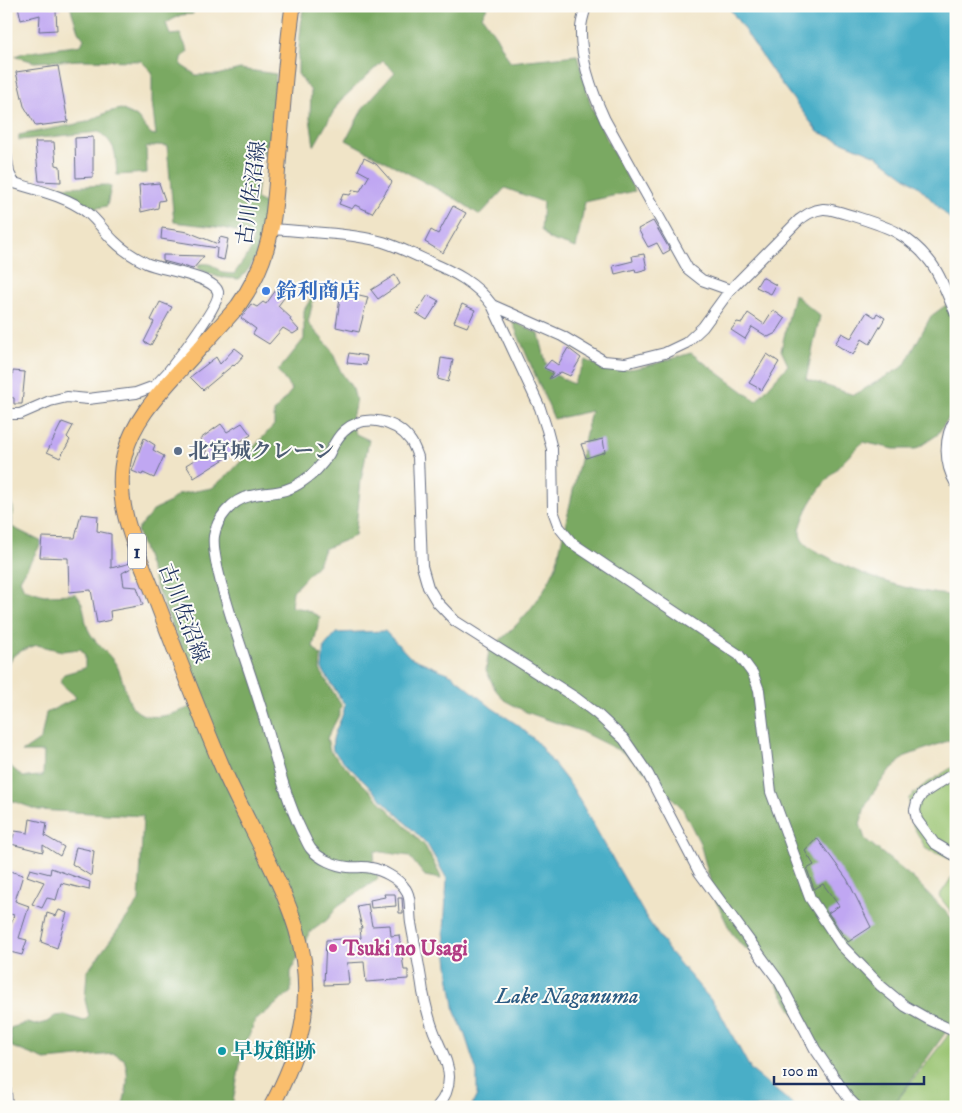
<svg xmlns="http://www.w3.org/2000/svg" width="962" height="1113" font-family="'IM FELL DW Pica','Noto Serif JP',serif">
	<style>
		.green { fill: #98c370; stroke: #5a7967 }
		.forest { fill: #7aa962; stroke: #4a6c60 }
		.water { fill: #48aec7; stroke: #326e92 }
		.building { fill: #c0a7f2 }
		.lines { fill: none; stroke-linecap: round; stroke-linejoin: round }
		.street-casing { stroke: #666e83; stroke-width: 12 }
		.primary-casing { stroke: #666e83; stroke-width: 17 }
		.street { stroke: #fff; stroke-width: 10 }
		.primary { stroke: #fabe6d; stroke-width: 15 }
		.shop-dot { fill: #3f7fe0; stroke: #fdfcf7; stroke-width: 2 }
		.service-dot { fill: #5c6f8a; stroke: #fdfcf7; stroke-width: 2 }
		.hotel-dot { fill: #d1479c; stroke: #fdfcf7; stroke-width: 2 }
		.culture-dot { fill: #0f9aa8; stroke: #fdfcf7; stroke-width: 2 }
		.labels { text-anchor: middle; stroke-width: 4; stroke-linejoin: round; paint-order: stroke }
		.shield { fill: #fdfcf7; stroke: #5f6c8c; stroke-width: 1 }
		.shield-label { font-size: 20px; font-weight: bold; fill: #1b2f5e }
		.street-label { font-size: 21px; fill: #1b2f5e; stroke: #fdfcf7 }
		.shop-label { font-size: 21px; font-weight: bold; fill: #366cbe; stroke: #fdfcf7; text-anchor: start }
		.service-label { font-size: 21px; font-weight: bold; fill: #4e5e75; stroke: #fdfcf7; text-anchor: start }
		.hotel-label { font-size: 21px; font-weight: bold; fill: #b23c85; stroke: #fdfcf7; text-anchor: start }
		.culture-label { font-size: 21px; font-weight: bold; fill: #0d838f; stroke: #fdfcf7; text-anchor: start }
		.water-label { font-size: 22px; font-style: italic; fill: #2b5b83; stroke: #fdfcf7 }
	</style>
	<rect width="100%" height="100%" fill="#fdfcf7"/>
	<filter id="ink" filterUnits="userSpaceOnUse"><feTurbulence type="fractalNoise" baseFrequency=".02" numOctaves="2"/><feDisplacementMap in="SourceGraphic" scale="10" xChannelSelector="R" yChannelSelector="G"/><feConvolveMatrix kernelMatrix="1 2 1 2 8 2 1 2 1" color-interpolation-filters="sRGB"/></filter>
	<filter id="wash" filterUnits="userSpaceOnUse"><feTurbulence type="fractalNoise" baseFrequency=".0096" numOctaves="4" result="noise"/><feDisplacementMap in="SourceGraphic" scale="20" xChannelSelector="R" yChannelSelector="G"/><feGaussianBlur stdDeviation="1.12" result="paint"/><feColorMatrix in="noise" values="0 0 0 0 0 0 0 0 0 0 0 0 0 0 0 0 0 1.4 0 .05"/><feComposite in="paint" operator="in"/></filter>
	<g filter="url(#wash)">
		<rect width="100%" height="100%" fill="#f0e4c7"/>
		<!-- green -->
		<path class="green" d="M956,765V861L926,849L910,820L909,798L924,785Z
			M956,871V918L939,896Z
			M956,1020V1107H892L946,1038Z"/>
		<!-- forest -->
		<path class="forest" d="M70,6H192L193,14L181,15L166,23L170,35L180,34L188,51L182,58L181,65L196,75H217L240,69L276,74L270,139L259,161L256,199L265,203C263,227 260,264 239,279L218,277L198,269L199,264C210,262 215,266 222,273L234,274L251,250L253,236L224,228L174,222L167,146L157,145L146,148L147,173L117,175C115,154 118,146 99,132L19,140V135L87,122L108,112L121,109L137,117L151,134L156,135L152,102V72L141,61L82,60L34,62L15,56L23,53L81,45L84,39L78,31Z
			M303,6H488L482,16L496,36L510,62L577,55L591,105L613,152L635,191L585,202L576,248L549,239L541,230L543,202L505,188L480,215L456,199L346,140L363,108L395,72L383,61L339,102L314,146L310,118L311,91L298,74V56Z
			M105,185L111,187L107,206L92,209L79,200L46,188Z
			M315,292L308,323L331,349L341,372L353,389L356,401L353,414L349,422L356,434L369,440L361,480L355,536L324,549L318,564L293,591L291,607L305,609L320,617L313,647L321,656L320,670L341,705L339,715L327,738L330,751L425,846L440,875L441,879L425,876L409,856L375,851L373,861L378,879L339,905L327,920L309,933L291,972V992L255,1021L242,1054L232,1107H122C127,1090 130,1075 124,1059L114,1054L45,1060L12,1047L10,1028L27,1023L35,1025L47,1022L55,1016L65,1015L84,1021L89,1016L85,1000L87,972L139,901L143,816L38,810L10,800L6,778V765L8,764L23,777L43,776L44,752H22L41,739L46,713L76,698C73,692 65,689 60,682L64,674L85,668V656L81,649L62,651L37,645L25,649L14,655L8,664L6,675V503L10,500L13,508L12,527L42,542L20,580L24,589L44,595L76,594C88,608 82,620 90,633C97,645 110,654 117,666C123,678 125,694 132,706C148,728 185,710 203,701L158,591L137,530L155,509L168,503L179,494L212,488L232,471L274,425V412L292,390L278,371L304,339V310Z
			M794,294L820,316L806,379L854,395L904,366L931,316L946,305L956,324V407L937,435L916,449H894L863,442C840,465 814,489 803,520C802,523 800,528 800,531C799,545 816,551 826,556C868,579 908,591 956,596V738L906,756L888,772L871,796L865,807L860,824L865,839L915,880L951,917L956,924V1018L892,1107H862L798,1020L760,957L741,945L731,932L715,899L700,843L682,808L654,779L624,753L580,731L526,712L504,700L495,689L486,670L489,650C520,623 540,603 556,566L591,411L554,419L512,321L539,334L548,371L573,384L586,360C591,362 596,365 601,367C627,376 665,360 691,353L756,401L788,365L781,350Z"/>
		<!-- water -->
		<path class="water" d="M728,6H956V225L920,188L877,156L818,132L777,78Z
			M385,631L410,657L452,675L492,708L518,725L536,741L572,787L646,917L669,951L717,1007L751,1070L796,1107H471L477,1095V1072L464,1032L455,1012L449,974L444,931L447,879L427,844L333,751C330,733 342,724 345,705L322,669L324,647L336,633Z"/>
		<g id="blocks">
			<!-- building -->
			<path class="building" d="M18,6H45L61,9L56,11L57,30L39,31L40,15L21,20Z
				M58,66L68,122L36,126L24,106L16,72Z
				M93,137V177L76,178L75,138Z
				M35,142H54L56,165L60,166L61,182L39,181Z
				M364,158L376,164L392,182L372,213L355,205L352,209L339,204L343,194L350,195L353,190L360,191L369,176L358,170Z
				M159,183L165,200L159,201L158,208L141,212L139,185Z
				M453,206L466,213L443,253L425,242L431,230L438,234Z
				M653,221L670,250L663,254L657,243L648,247L638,229Z
				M162,228L188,232L218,244L220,237L228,239L224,260L216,258L217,248L161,239Z
				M644,254L647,269L636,272L635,269L615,274L613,266L633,261L632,256Z
				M163,255L204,256L193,269L163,261Z
				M395,275L400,284L378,299L371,290Z
				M762,277L776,285L771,294L756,287Z
				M281,283L290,290L278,306L291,318L290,320L299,330L293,334L283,328L269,344L253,334L256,329L241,318L251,304L257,307L263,302L266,304Z
				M341,291L368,297L359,332L336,327Z
				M428,295L439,301L427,320L416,313Z
				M160,302L172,307L151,345L144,342L154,322L151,320Z
				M462,304L475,310L467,327L454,322Z
				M773,310L785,319L776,333L768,337L752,327L745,339L731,330L737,322L742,323L748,313L764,324Z
				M867,312L875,317L877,313L885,318L870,344L862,339L853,355L835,344L842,333L851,338Z
				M235,348L244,355L234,366L233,365L203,390L190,377L216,357L220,364Z
				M568,348L581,358L570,376L561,372L549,379L553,372L544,368L551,360L558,365Z
				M349,353L367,356L366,365L347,363Z
				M767,354L779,362L762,390L749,383Z
				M441,358L453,360L448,382L438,379Z
				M13,371L25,372L22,404H14V398L9,397Z
				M62,422L73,426L67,437L70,440L60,458L47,452Z
				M242,423L251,435L236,444L239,450L194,478L186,465L207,452L200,439L221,424L227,432Z
				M144,438L155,445L153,450L164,456L154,478L143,473L142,475L132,471Z
				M603,439L605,452L586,458L581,444Z
				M81,514L98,516L97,531L111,534V568L131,563L133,567L122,573L124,586L137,587L143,605L110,611L111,620L97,623L91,590L69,592L68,558L40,557L42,537L75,538Z
				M30,819L47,823L45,836L64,847L60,856L43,845V852L11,844L15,831L28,833Z
				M817,838L847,879L871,927L848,942L828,913L839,906L823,884L814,889L807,869L814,865L805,851Z
				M76,847L94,851L91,876L72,864Z
				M51,868L90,882L89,890L61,883L56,900L47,898L42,908L32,904L44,882L27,876L30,869L50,874Z
				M6,870L23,875L15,901L29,906L19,938L27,940L22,955L6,951V938L14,915L6,913Z
				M384,894H395L396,906L371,908L370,900L385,897Z
				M398,898H402L403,913H399Z
				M368,904L372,926L390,925L391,936L399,935L404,970H408V979L366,982L364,962L347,963L349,984L324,985L326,940L361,938L360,928H362L357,906Z
				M59,910L67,913L57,948L41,942L47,913L56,916Z"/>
		</g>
	</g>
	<g filter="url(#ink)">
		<use href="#blocks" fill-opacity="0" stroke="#666e83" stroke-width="1"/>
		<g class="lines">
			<!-- street casing -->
			<g class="street-casing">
				<path id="street" d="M586,6C584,14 581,22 581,29C580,59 593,94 605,120L688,269L702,280L730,290
					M6,154L9,173L14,183C38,190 68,197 88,213C98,221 105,233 114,241C123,250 134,257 146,263C161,270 214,276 218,292C221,303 177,360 168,372L173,378
					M272,229C306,232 351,233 383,242C399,247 415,255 430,262C454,272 476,283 492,305L540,408L547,430L552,449L553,511L559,527L572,543L739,655L753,674L759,690L771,792L810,898L841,945L881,986L905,1006L928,1019L956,1032
					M492,305L562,336L604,361L625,363L665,353L686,343L703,327L730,290L799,220C806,215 813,210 823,209C833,208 885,226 896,232C908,239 919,248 928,259C941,274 947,296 956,314
					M6,414H20L50,401L67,397L88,399L136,393L155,386L168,372
					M956,418C943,437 944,464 956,484
					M956,772L922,794L917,802L915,810L917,820L934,843L956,856
					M6,1091L7,1107
					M437,1107C445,1098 449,1089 449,1077C449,1063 441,1050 436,1037C430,1023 426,1007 423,992C420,969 415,946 411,923C409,911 412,896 404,887C397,878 382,870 371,868C364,866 356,868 348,867C336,866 319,859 311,849C307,844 305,837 302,832C285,797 276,758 265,721C253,680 238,641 226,600C221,585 212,551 214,536C217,518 232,500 250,496C270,491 284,495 303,481C314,474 322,465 329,454C333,446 337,437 344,431C364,413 395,420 410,440C414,445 416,452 418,457L422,566L428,587L437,602L455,621L576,698L597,714L624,739L648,774L699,872L779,981L815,1049L849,1099L857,1107"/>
			</g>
			<!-- primary casing -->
			<g class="primary-casing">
				<path id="primary" d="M271,1107C348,968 281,896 224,771C198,711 175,650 152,589C135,547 112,499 125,453C134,419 159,394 181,369C200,348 219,328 238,306C275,254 274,211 279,151C283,102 286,54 293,6"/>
			</g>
			<!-- street -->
			<use href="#street" class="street"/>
			<!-- primary -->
			<use href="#primary" class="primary"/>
		</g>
	</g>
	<!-- markers -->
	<circle class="shop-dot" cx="266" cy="291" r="5"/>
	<circle class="service-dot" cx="178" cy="451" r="5"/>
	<circle class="hotel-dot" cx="333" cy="948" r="5"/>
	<circle class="culture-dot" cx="222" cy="1051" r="5"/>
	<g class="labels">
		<!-- shield labels -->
		<rect class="shield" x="128" y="533.5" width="18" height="35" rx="4"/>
		<g class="shield-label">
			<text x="137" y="558">1</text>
		</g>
		<!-- street labels -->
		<g class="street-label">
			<text transform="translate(251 193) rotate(-82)" y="7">古川佐沼線</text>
			<text transform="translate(184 613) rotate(69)" y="7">古川佐沼線</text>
		</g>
		<!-- shop labels -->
		<g class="shop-label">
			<text x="276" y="298">鈴利商店</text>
		</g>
		<!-- service labels -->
		<g class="service-label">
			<text x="188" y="458">北宮城クレーン</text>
		</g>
		<!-- hotel labels -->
		<g class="hotel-label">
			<text x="343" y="955">Tsuki no Usagi</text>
		</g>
		<!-- culture labels -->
		<g class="culture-label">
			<text x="232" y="1058">早坂館跡</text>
		</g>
		<!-- water labels -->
		<g class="water-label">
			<text x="567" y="1003">Lake Naganuma</text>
		</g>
	</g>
	<!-- margin -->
	<rect width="962" height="1113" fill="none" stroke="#fdfcf7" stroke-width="25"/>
	<!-- scale -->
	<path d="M774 1076v8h150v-8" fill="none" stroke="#1b2f5e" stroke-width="2.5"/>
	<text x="782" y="1076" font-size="15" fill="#1b2f5e" stroke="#fdfcf7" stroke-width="4" paint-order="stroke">100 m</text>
</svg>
